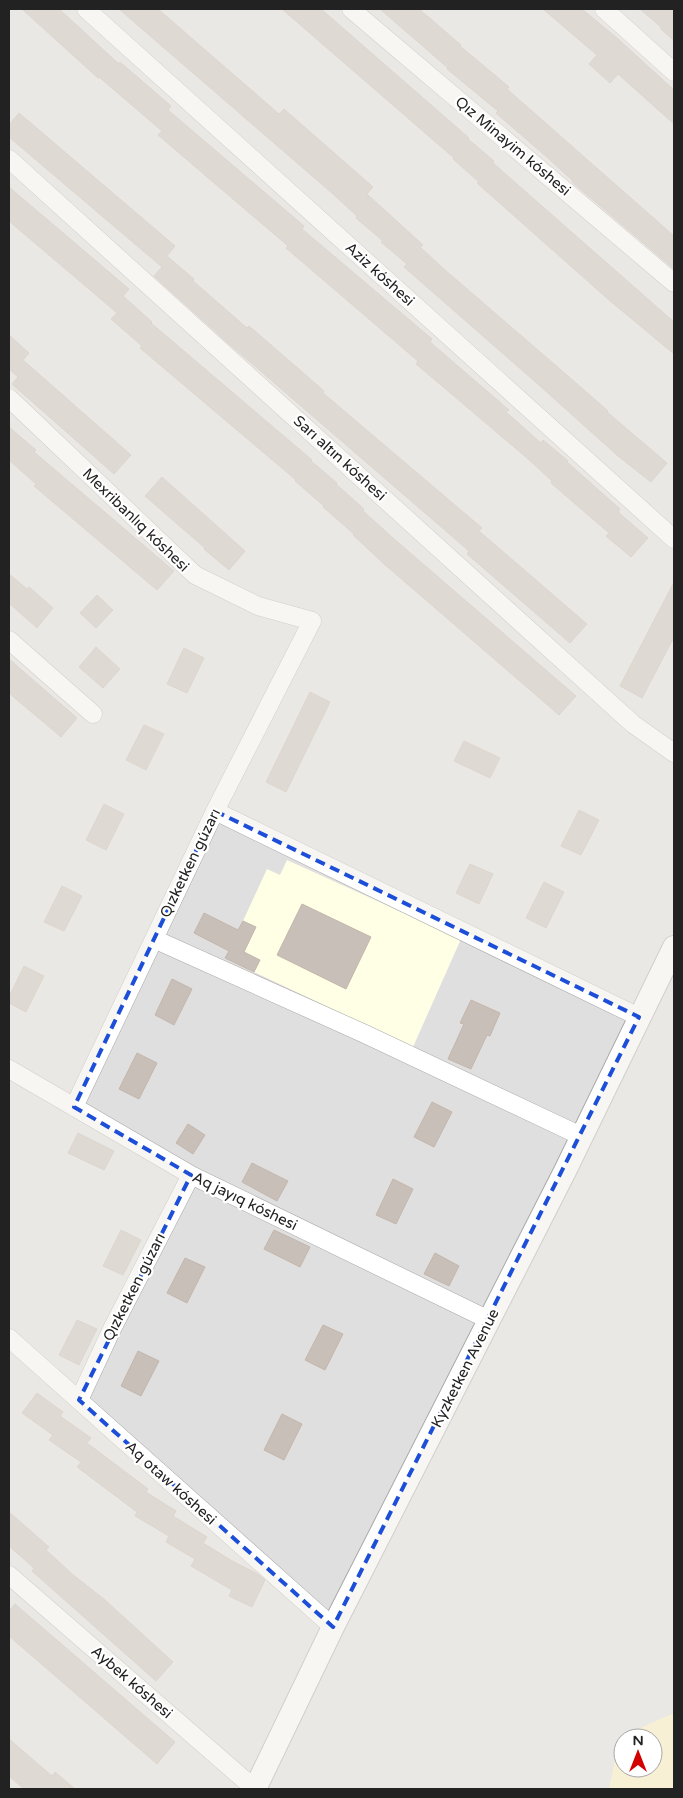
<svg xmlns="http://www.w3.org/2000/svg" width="683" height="1798" font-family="'Varela Round',sans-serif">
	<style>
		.residential { fill: #e0dfdf; fill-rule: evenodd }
		.education { fill: #ffffe5 }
		.sand { fill: #fff1ba; fill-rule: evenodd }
		.building { fill: #c7bfb8; stroke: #c4b6ab }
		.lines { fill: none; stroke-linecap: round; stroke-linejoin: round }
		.minor-casing { stroke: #a9a9a9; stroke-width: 19 }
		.tertiary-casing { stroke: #a9a9a9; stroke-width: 24 }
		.minor { stroke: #fff; stroke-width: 18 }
		.tertiary { stroke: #fff; stroke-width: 22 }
		.marked { fill: none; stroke: #1d4ed8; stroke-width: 4; stroke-dasharray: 10 6; stroke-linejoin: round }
		.labels { text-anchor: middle; stroke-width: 4.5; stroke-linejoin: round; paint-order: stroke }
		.street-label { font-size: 15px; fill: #222; stroke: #fff }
	</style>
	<rect width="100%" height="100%" fill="#f2efe9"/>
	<!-- residential -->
	<path class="residential" d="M9,9H674V1789H9ZM623,1738H653V1768H623Z"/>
	<!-- education -->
	<path class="education" d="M287,860L461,939L413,1047L254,972L260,960L244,952L255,927L243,921L267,869L280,875Z"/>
	<!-- sand -->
	<path class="sand" d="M674,1713V1789H609L620,1737ZM623,1738H653V1768H623Z"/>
	<!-- building -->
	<path class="building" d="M22,9H59L119,64L120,62L171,106L168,110L304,226L302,229L432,339L430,342L509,410L506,412L541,443L543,440L568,461L567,462L620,509L618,512L648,538L631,557L606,536L609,533L551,483L552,481L527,458L416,364L418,361L286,248L288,246L158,135L162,131L99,77L98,78Z
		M119,9H158L279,114L284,109L373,187L367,194L423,245L420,247L445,270L553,363L608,411L607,412L667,463L651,482L618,456L540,386L404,267L407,264L381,242L383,241L356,218L357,216L333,194Z
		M282,9H321L469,138L468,139L494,161L493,163L674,322V354L609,300L477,183L479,182L453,159L454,158Z
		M380,9H419L461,45L460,46L509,87L507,89L674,236V269L572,182L573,181L549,159L496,113L498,111L447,69L448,68Z
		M543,9H582L617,38L674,90V124L618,74L610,83L589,64L597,55Z
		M640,9H674V41L660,28L661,27Z
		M19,113L175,246L167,256L194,279L193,281L247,328L249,326L300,370L324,391L323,393L482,528L479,531L587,624L570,643L467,554L469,551L228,343L154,276L162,267L9,137V125Z
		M9,187L129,289L123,296L152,322L151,323L312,460L311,461L337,483L336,484L364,509L363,511L393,538L576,696L559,715L383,563L353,535L354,534L323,507L324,506L295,481L296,480L140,348L142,346L111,319L117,313L9,221Z
		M9,335L29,353L23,360L131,455L114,474L12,384L18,377L9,369Z
		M9,427L36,450L34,452L174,571L157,590L34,486L36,484L9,460Z
		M162,477L245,551L229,570L204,549L205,548L145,496Z
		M9,574L27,589L29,587L53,608L37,628L9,603Z
		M674,582V637L642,698L620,686Z
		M97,595L113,610L96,628L80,613Z
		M96,647L120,669L103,688L79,667Z
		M184,648L204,658L187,693L167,684Z
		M9,659L77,718L61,737L9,693Z
		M310,692L330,702L286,792L266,782Z
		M144,725L164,734L146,770L126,760Z
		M464,741L500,758L490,778L454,761Z
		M104,804L124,814L106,850L86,840Z
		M579,810L599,820L581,855L561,846Z
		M470,864L493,874L479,904L456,893Z
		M544,882L564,892L546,928L526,918Z
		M62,886L82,896L64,931L44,922Z
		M302,904L371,937L346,989L277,955Z
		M204,913L238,930L243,921L256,927L244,952L260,960L254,972L225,958L229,951L194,933Z
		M24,966L44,976L26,1012L9,1003V997Z
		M172,979L192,989L174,1025L155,1015Z
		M471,1000L500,1013L490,1036L487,1035L471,1069L448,1059L464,1024L460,1023Z
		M137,1053L157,1063L139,1099L119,1089Z
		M432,1102L452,1112L434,1147L414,1137Z
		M188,1124L205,1135L193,1154L176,1143Z
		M78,1133L114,1151L104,1170L68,1153Z
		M252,1163L288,1181L277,1201L242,1182Z
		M393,1179L413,1189L396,1224L376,1215Z
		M121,1230L141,1240L123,1275L103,1266Z
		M274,1230L310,1247L300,1267L264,1249Z
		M435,1253L459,1266L449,1286L424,1274Z
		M185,1258L205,1267L187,1303L167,1293Z
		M77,1320L97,1329L79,1365L59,1355Z
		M323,1325L343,1334L325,1370L305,1360Z
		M138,1351L159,1361L141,1396L121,1386Z
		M37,1393L63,1412L60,1416L91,1438L87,1443L148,1489L146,1492L176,1511L173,1516L207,1537L203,1543L234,1562L256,1573L265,1580L252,1607L229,1596L232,1590L191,1566L195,1559L166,1542L169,1536L135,1516L137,1512L77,1467L81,1462L49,1440L53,1435L22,1413Z
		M282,1414L302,1424L284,1460L264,1450Z
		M9,1512L49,1547L46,1550L72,1574L105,1600L173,1662L156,1681L32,1571L34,1568L9,1546Z
		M15,1604L175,1742L157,1764L9,1636V1611Z
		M9,1739L52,1776L55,1772L75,1789H24L9,1776Z"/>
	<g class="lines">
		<!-- minor casing -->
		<g class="minor-casing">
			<path id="minor" d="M86,9L674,539
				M351,9L674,283
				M604,9L674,72
				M9,159L633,724L674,753
				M9,398L195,575L258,606L312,621L215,811L74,1107
				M9,640L93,714
				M215,811L639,1017
				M154,939L365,1034L581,1136
				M9,1069L191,1175L489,1320
				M9,1338L333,1627
				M79,1400L112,1329L191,1175
				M9,1575L255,1789"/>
		</g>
		<!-- tertiary casing -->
		<g class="tertiary-casing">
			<path id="tertiary" d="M255,1789L333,1627L565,1171L674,947"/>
		</g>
		<!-- minor -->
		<use href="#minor" class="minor"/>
		<!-- tertiary -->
		<use href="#tertiary" class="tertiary"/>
	</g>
	<!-- marked area -->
	<path d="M0 0H683V1798H0ZM215,811L639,1017L333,1627L79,1400L191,1175L74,1107Z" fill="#f2efe9" fill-opacity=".55" fill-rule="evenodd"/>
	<path class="marked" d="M215,811L639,1017L333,1627L79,1400L191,1175L74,1107Z"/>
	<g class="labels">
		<!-- street labels -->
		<g class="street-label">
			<text transform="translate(513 146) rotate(40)" y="5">Qız Minayim kóshesi</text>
			<text transform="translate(380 274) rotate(42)" y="5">Aziz kóshesi</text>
			<text transform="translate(340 458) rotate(42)" y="5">Sarı altın kóshesi</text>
			<text transform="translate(136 520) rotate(44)" y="5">Mexribanlıq kóshesi</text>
			<text transform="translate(190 863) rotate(-64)" y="5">Qızketken gúzarı</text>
			<text transform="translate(245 1201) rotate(26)" y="5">Aq jayıq kóshesi</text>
			<text transform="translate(134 1287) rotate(-63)" y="5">Qızketken gúzarı</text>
			<text transform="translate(465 1368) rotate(-63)" y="5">Kyzketken Avenue</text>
			<text transform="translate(171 1483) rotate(42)" y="5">Aq otaw kóshesi</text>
			<text transform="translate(132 1682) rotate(41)" y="5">Aybek kóshesi</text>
		</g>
	</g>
	<!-- border -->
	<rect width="683" height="1798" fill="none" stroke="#222222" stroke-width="20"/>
	<!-- north arrow -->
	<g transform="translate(638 1753)"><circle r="24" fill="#ffffff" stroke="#a7a7a7"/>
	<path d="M0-4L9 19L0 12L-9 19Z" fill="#d40000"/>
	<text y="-8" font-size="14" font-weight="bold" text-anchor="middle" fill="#222222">N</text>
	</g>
</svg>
